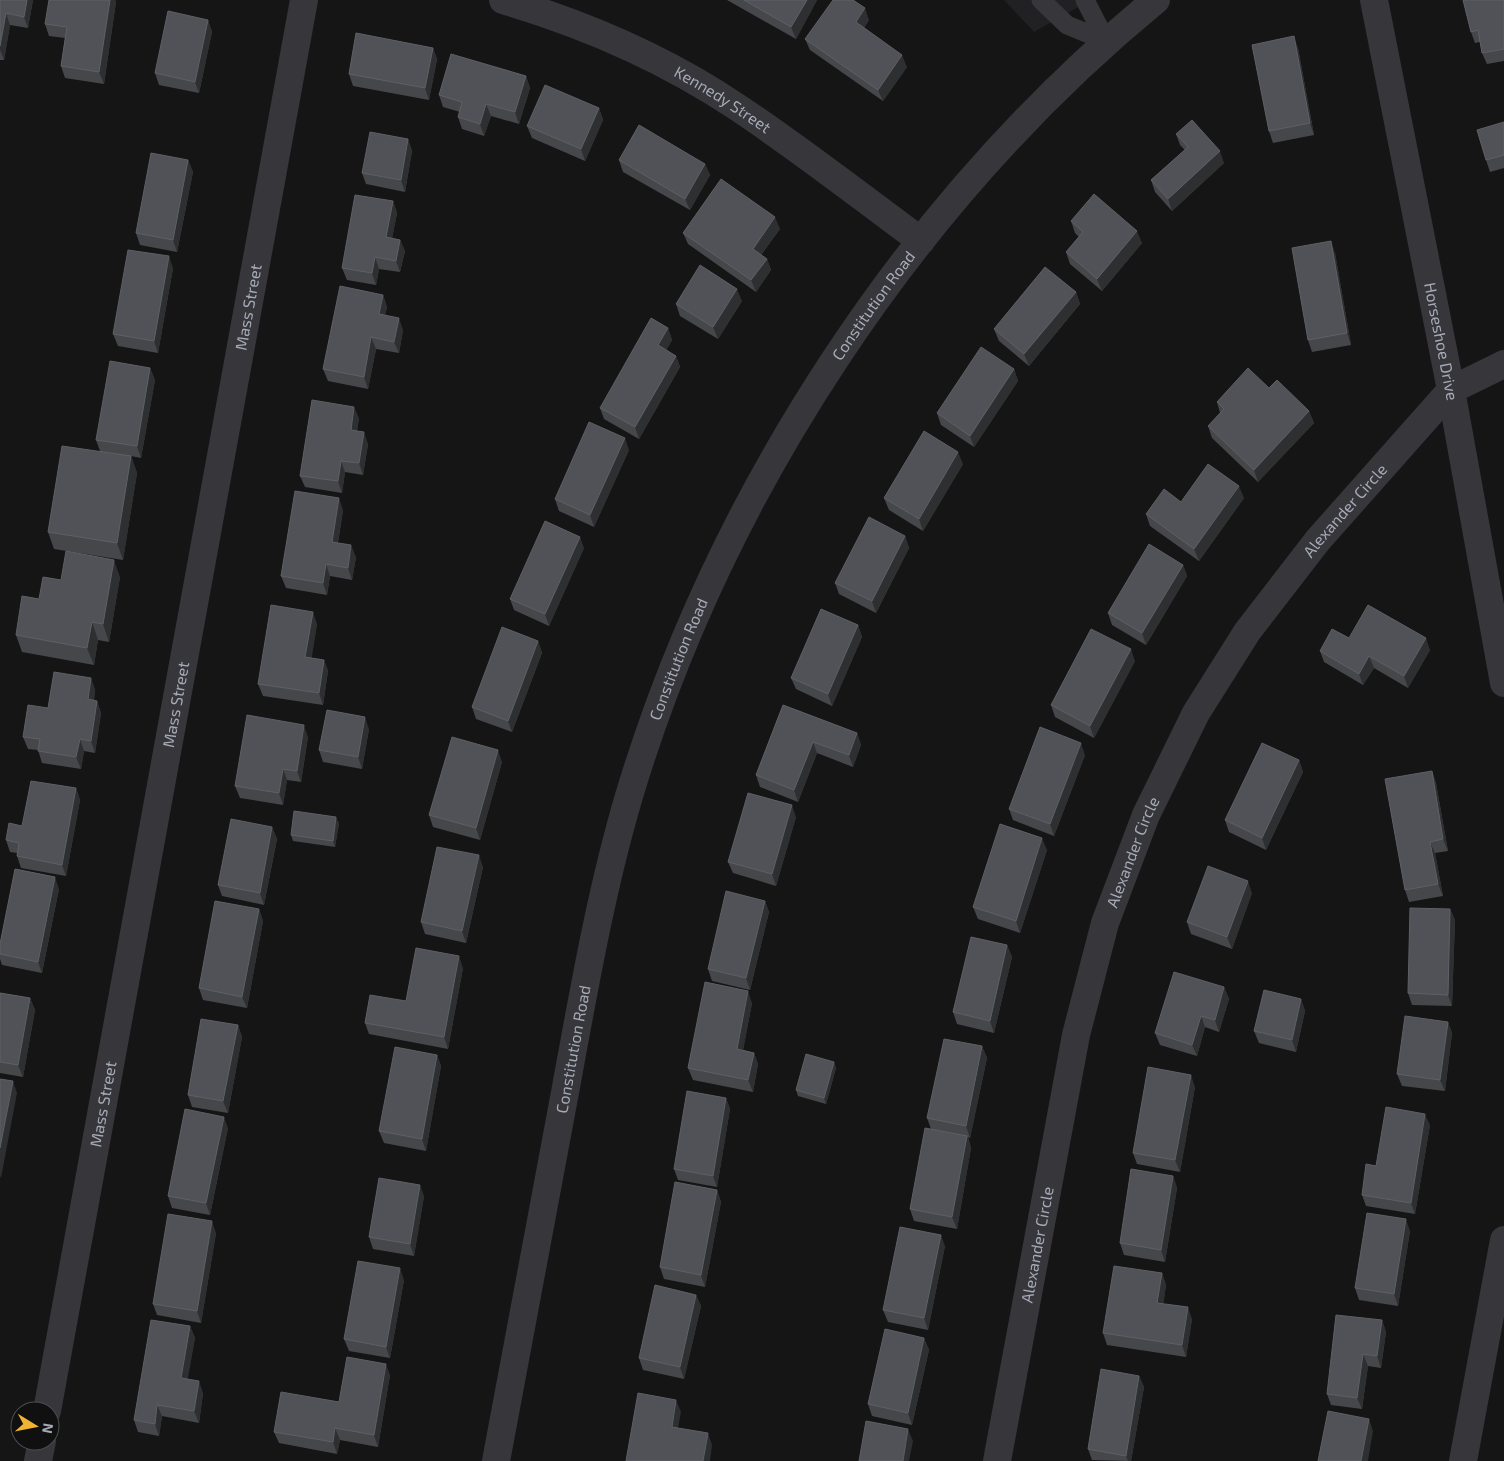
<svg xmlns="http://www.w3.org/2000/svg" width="1504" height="1461" font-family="'Exo 2',sans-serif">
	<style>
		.built { fill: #212123 }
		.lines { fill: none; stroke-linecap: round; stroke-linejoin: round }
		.service { stroke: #36363b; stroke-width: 19 }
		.minor { stroke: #36363b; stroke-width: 28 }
		.tertiary { stroke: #36363b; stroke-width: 28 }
		.wall { fill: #46474b }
		.shaded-wall { fill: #2e2f31 }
		.building { fill: #515257; stroke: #5e6066 }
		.labels { text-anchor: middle; stroke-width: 4.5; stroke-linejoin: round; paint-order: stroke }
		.street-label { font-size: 16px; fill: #a6abb7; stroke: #101011 }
	</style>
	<rect width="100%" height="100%" fill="#151516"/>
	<!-- built -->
	<path class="built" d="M1004,0H1091L1034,32Z"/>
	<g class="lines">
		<!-- service -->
		<path class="service" d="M1041,0L1067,25L1106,41
			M1085,0L1106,41"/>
		<!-- minor -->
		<g class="minor">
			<path id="s1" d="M503,0C584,24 667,60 737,107C800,149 860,196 921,241"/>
			<path id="s2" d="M1374,0L1451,390L1504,683"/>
			<path id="s3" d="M47,1411L304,0"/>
			<path d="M38,1461L42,1441"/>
			<path id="s4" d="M997,1461L1076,1035L1105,923L1146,815L1196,713L1247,632L1318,540L1451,390L1504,364"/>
			<path d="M1463,1461L1504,1240"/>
		</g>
		<!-- tertiary -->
		<path class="tertiary" id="s5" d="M496,1461C519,1336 543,1212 566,1087C584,989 601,891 629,796C720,493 911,201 1156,0"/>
	</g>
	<!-- wall -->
	<path class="wall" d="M0,0H33L28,28L10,25L4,60H0Z
		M110,0H115L116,2L104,84L65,78L61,66L65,38L49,36L45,24Z
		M727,0H817L796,39Z
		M1504,0V61L1487,64L1482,53L1480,42L1475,43L1471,32Z
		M208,20L212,32L199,93L159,85L155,73Z
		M869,20L864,28L907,67L883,101L810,50L805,39Z
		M433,48L437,59L429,100L353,86L349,74Z
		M1298,48L1314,135L1273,143L1269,131Z
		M526,76L530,88L519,124L491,116L484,136L462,129L458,117L460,112L443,107L439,95Z
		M599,108L603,120L585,161L532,138L527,126Z
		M1504,122V168L1490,172L1486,160Z
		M1176,134L1224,163L1172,211L1155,192L1151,180L1185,150L1180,145Z
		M408,139L412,151L405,192L366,184L362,173Z
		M188,160L193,172L177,252L140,245L136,233Z
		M619,160L705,164L710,175L690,210L623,172Z
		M393,201L397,213L392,238L400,240L405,251L400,272L379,269L376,285L347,280L342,268Z
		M1071,221L1142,243L1102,291L1070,264L1066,252L1079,237L1075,233Z
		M780,229L761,255L767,259L771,270L756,292L688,244L683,233Z
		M1335,253L1351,345L1312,352L1308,340Z
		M173,268L158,353L118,346L113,334Z
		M1076,292L1080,304L1029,366L999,341L994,329Z
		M383,295L387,307L385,315L403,330L399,353L376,349L368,389L328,381L323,369Z
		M742,301L718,339L680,316L676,304Z
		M668,328L672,340L666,350L676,356L680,367L639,439L604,419L600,408Z
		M150,368L155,380L141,458L131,456L137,473L123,560L54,549L48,532L100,451L96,440Z
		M1014,369L1018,381L974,447L941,425L937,413Z
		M1269,388L1309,411L1314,423L1258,482L1212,438L1208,426L1220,413L1217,402Z
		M359,418L357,431L368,444L363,475L345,472L342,493L305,487L300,476Z
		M629,450L594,527L559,511L555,499Z
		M963,464L923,531L889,510L884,498Z
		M1244,498L1199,561L1150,526L1146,514L1181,502Z
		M343,510L338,543L356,557L352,580L330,576L327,595L286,588L281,576Z
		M905,536L909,548L876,613L839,594L835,583Z
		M584,548L549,626L514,610L510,599Z
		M1183,565L1187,576L1146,645L1112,625L1108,613Z
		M120,577L109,642L98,640L94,665L22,652L16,635L39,599L61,580Z
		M317,624L311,658L324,660L328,671L323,705L263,696L258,684Z
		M858,625L862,637L832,706L796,689L791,678Z
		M1349,638L1430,650L1408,688L1374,668L1363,685L1324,662L1320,651Z
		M538,641L542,653L512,732L476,719L472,707Z
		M1135,661L1094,738L1055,717L1051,705Z
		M91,678L95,690L94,700L97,701L101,713L95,753L84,751L81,769L42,763L38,750L28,749L23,737L48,708Z
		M783,705L857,733L861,745L853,767L817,753L798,802L760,787L756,775Z
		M369,729L362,769L323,762L319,750Z
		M308,737L301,782L287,780L283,805L240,798L235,786Z
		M1085,755L1054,836L1013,820L1009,809Z
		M1299,760L1303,772L1266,850L1229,832L1225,820Z
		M502,762L480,840L433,827L429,815Z
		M1432,771L1436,783L1448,851L1435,853L1443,896L1409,902L1405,890Z
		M76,788L80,800L66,876L21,868L17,856V853L10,852L6,840L22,826Z
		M796,817L776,886L733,873L728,862Z
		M339,823L335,847L293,841L291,835Z
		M272,827L277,839L264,905L222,896L218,885Z
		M1047,850L1020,933L978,919L973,907Z
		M483,867L466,943L425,934L421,922Z
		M59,889L42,973L2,965L0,959V944Z
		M1252,893L1232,949L1191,934L1187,922Z
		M765,901L769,912L750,990L712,981L708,969Z
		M259,909L263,921L247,1008L203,1000L199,988Z
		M1450,909L1455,920L1452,1006L1412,1005L1408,993Z
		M1007,945L1012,957L994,1033L957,1024L953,1012Z
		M463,968L448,1049L369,1034L365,1023L406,1001Z
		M1224,987L1229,999L1219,1032L1205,1027L1197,1056L1160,1045L1155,1033Z
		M0,993L30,998L35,1010L23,1077L0,1073Z
		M1301,999L1305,1011L1296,1052L1259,1043L1254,1031Z
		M752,1003L743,1050L754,1053L758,1064L753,1092L693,1080L688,1068Z
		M1448,1022L1452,1033L1445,1091L1402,1086L1397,1074Z
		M238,1025L242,1037L228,1113L192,1107L188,1095Z
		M982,1046L987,1058L970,1138L968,1137L971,1148L957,1229L914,1221L910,1209L931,1129L927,1118Z
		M437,1055L441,1066L426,1151L384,1143L379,1131Z
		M834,1062L836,1068L826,1104L798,1096L796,1090Z
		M1195,1087L1180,1172L1137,1164L1133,1153Z
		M726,1098L730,1109L717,1187L678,1180L674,1169Z
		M1430,1125L1415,1214L1366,1206L1362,1195L1376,1166Z
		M228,1128L210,1215L172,1208L168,1196Z
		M1173,1176L1177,1188L1165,1262L1124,1255L1120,1243Z
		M717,1190L721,1202L705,1287L664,1279L660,1267Z
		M424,1196L414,1256L373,1249L369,1237Z
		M1410,1231L1398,1306L1359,1300L1355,1288Z
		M216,1233L201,1323L157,1315L153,1304Z
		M945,1246L928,1330L888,1322L883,1310Z
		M1162,1273L1166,1285L1163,1304L1192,1319L1186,1357L1107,1345L1103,1333Z
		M404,1280L390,1358L349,1351L344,1339Z
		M696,1295L701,1306L684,1379L643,1370L639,1358Z
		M1382,1320L1386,1332L1381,1368L1368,1366L1362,1409L1331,1405L1327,1394Z
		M190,1326L195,1338L187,1379L203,1393L199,1423L162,1416L159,1436L138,1432L134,1420Z
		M924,1338L929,1350L912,1425L872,1416L868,1404Z
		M390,1375L378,1447L340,1440L337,1454L279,1443L274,1432L339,1402Z
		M1139,1376L1144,1387L1131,1461L1092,1460L1088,1449Z"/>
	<!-- shaded-wall -->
	<path class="shaded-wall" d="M27,0H33L28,28L24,17Z
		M110,0H115L116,2L104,84L99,72Z
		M807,0H817L796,39L791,27Z
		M865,8L869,20L860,34L856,22Z
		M6,13L10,25L4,60L0,50V46Z
		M208,20L212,32L199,93L195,82Z
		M1294,36L1298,48L1314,135L1310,123Z
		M433,48L437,59L429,100L425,88Z
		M902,55L907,67L883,101L878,90Z
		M526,76L530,88L519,124L515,112Z
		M486,104L491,116L484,136L480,124Z
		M599,108L603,120L585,161L581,149Z
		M408,139L412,151L405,192L401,180Z
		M1220,151L1224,163L1172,211L1168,199Z
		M188,160L193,172L177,252L173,240Z
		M705,164L710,175L690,210L685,199Z
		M393,201L397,213L390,249L386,237Z
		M775,217L780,229L757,260L753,249Z
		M1137,231L1142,243L1102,291L1097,279Z
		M400,240L405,251L400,272L396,261Z
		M1331,241L1335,253L1351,345L1347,333Z
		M169,256L173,268L158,353L154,341Z
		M375,257L379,269L376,285L372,273Z
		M767,259L771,270L756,292L751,280Z
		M737,289L742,301L718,339L713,327Z
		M1076,292L1080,304L1029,366L1024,354Z
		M383,295L387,307L383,326L379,314Z
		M399,318L403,330L399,353L394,342Z
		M668,328L672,340L663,357L658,345Z
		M371,337L376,349L368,389L364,377Z
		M676,356L680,367L639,439L635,427Z
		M150,368L155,380L141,458L137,446Z
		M1014,369L1018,381L974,447L970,436Z
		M354,407L359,418L355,442L351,430Z
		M1309,411L1314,423L1258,482L1254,470Z
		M364,432L368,444L363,475L359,463Z
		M625,438L629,450L594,527L590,515Z
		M958,452L963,464L923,531L919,519Z
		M131,456L137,473L123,560L117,543Z
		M341,461L345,472L342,493L338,481Z
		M1239,486L1244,498L1199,561L1194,549Z
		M339,498L343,510L336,554L332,542Z
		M905,536L909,548L876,613L872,601Z
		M580,537L584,548L549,626L545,614Z
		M351,545L356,557L352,580L348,568Z
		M114,560L120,577L109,642L103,624Z
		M326,564L330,576L327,595L323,583Z
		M1183,565L1187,576L1146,645L1142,633Z
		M313,612L317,624L310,669L305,657Z
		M92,622L98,640L94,665L87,648Z
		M858,625L862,637L832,706L828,694Z
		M1426,638L1430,650L1408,688L1404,676Z
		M538,641L542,653L512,732L508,721Z
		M1131,649L1135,661L1094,738L1090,726Z
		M1369,656L1374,668L1363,685L1359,674Z
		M324,660L328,671L323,705L319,693Z
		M91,678L95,690L92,711L88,699Z
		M97,701L101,713L95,753L91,741Z
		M365,717L369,729L362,769L358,757Z
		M304,725L308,737L301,782L297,771Z
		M857,733L861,745L853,767L849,755Z
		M80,739L84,751L81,769L76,757Z
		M813,742L817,753L798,802L794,790Z
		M1081,743L1085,755L1054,836L1050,824Z
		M498,750L502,762L480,840L476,828Z
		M1299,760L1303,772L1266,850L1262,838Z
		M283,769L287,780L283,805L279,793Z
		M1432,771L1436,783L1448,851L1443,839Z
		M76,788L80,800L66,876L62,865Z
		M792,805L796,817L776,886L772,874Z
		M336,817L339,823L335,847L333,841Z
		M272,827L277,839L264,905L260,893Z
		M1042,838L1047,850L1020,933L1016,921Z
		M1430,842L1435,853L1443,896L1438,884Z
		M479,855L483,867L466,943L462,931Z
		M55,877L59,889L42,973L38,962Z
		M1248,881L1252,893L1232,949L1227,937Z
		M765,901L769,912L750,990L746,978Z
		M259,909L263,921L247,1008L242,997Z
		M1450,909L1455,920L1452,1006L1448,995Z
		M1007,945L1012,957L994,1033L990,1021Z
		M459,956L463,968L448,1049L444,1037Z
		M1224,987L1229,999L1219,1032L1215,1020Z
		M748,991L752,1003L741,1061L737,1049Z
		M30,998L35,1010L23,1077L18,1065Z
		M1301,999L1305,1011L1296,1052L1292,1040Z
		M1201,1016L1205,1027L1197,1056L1192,1045Z
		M1448,1022L1452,1033L1445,1091L1440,1080Z
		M238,1025L242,1037L228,1113L223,1101Z
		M982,1046L987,1058L970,1138L966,1126Z
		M754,1053L758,1064L753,1092L748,1080Z
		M437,1055L441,1066L426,1151L422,1139Z
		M834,1062L836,1068L826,1104L824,1098Z
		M1191,1075L1195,1087L1180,1172L1175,1160Z
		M13,1081L17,1093L1,1178L0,1176V1148Z
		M726,1098L730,1109L717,1187L713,1176Z
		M1425,1114L1430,1125L1415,1214L1411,1203Z
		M224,1117L228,1128L210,1215L206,1203Z
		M967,1136L971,1148L957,1229L952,1217Z
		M1173,1176L1177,1188L1165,1262L1161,1250Z
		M420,1185L424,1196L414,1256L410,1244Z
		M717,1190L721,1202L705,1287L701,1275Z
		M1406,1219L1410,1231L1398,1306L1394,1294Z
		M212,1221L216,1233L201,1323L197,1311Z
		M941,1235L945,1246L928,1330L924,1318Z
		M400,1268L404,1280L390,1358L386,1347Z
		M1162,1273L1166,1285L1162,1315L1157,1303Z
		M696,1295L701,1306L684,1379L680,1367Z
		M1188,1307L1192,1319L1186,1357L1182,1345Z
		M1382,1320L1386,1332L1381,1368L1377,1356Z
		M190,1326L195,1338L186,1390L181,1378Z
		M924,1338L929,1350L912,1425L908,1413Z
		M1363,1354L1368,1366L1362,1409L1357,1398Z
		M386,1364L390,1375L378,1447L374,1435Z
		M1139,1376L1144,1387L1131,1461H1128L1126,1456Z
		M199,1381L203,1393L199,1423L194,1411Z
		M676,1400L681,1412L676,1439L672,1427Z
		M157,1405L162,1416L159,1436L155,1424Z
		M1369,1419L1373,1431L1368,1461H1361Z
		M335,1428L340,1440L337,1454L333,1442Z
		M908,1429L913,1441L909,1461H903Z
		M708,1433L712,1445L710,1461H703Z"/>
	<!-- building -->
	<path class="building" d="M0,0H27L24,17L6,13L0,46Z
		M49,0H110L99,72L61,66L67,27L45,24Z
		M744,0H807L791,27Z
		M833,0H853L865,8L856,22L902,55L878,90L805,39Z
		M1463,0H1504V49L1482,53L1478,30L1471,32Z
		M168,11L208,20L195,82L155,73Z
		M356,33L433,48L425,88L349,74Z
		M1294,36L1310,123L1269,131L1252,45Z
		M451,54L526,76L515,112L486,104L480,124L458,117L462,102L439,95Z
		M545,85L599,108L581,149L527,126Z
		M1192,120L1220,151L1168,199L1151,180L1188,147L1176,134Z
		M1504,122V155L1486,160L1477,130Z
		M639,125L705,164L685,199L619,160Z
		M370,132L408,139L401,180L362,173Z
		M151,153L188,160L173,240L136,233Z
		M721,179L775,217L753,249L767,259L751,280L683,233Z
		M1094,194L1137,231L1097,279L1066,252L1083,232L1071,221Z
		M355,195L393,201L386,237L400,240L396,261L375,257L372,273L342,268Z
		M1331,241L1347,333L1308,340L1292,248Z
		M128,250L169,256L154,341L113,334Z
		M700,265L737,289L713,327L676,304Z
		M1045,267L1076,292L1024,354L994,329Z
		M340,286L383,295L379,314L399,318L394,342L371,337L364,377L323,369Z
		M651,318L668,328L658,345L676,356L635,427L600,408Z
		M981,347L1014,369L970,436L937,413Z
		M110,361L150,368L137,446L96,440Z
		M1248,368L1269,388L1277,380L1309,411L1254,470L1208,426L1224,409L1217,402Z
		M312,400L354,407L351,430L364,432L359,463L341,461L338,481L300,476Z
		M589,422L625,438L590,515L555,499Z
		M924,431L958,452L919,519L884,498Z
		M62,446L131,456L117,543L48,532Z
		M1208,464L1239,486L1194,549L1146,514L1164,489L1181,502Z
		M295,491L339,498L332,542L351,545L348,568L326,564L323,583L281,576Z
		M869,517L905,536L872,601L835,583Z
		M545,521L580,537L545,614L510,599Z
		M1149,544L1183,565L1142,633L1108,613Z
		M66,551L114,560L103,624L92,622L87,648L16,635L22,596L39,599L43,577L61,580Z
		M271,605L313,612L305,657L324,660L319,693L258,684Z
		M1368,605L1426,638L1404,676L1369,656L1359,674L1320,651L1332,629L1349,638Z
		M821,609L858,625L828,694L791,678Z
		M502,627L538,641L508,721L472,707Z
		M1091,629L1131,649L1090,726L1051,705Z
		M54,672L91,678L88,699L97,701L91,741L80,739L76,757L38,751L40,739L23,737L28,705L48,708Z
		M783,705L857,733L849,755L813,742L794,790L756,775Z
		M327,710L365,717L358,757L319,750Z
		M247,715L304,725L297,771L283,769L279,793L235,786Z
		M1040,727L1081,743L1050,824L1009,809Z
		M452,737L498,750L476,828L429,815Z
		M1262,743L1299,760L1262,838L1225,820Z
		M1432,771L1443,839L1430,842L1438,884L1405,890L1385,779Z
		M31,781L76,788L62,865L17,856L19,843L6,840L9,823L22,826Z
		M748,793L792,805L772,874L728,862Z
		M294,811L336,817L333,841L291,835Z
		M231,819L272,827L260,893L218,885Z
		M1000,824L1042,838L1016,921L973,907Z
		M437,847L479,855L462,931L421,922Z
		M1208,866L1248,881L1227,937L1187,922Z
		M15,869L55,877L38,962L0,954V944Z
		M726,891L765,901L746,978L708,969Z
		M215,901L259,909L242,997L199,988Z
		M1410,908L1450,909L1448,995L1408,993Z
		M971,937L1007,945L990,1021L953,1012Z
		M416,948L459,956L444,1037L365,1023L370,995L406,1001Z
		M1174,972L1224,987L1215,1020L1201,1016L1192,1045L1155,1033Z
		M705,982L748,991L737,1049L754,1053L748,1080L688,1068Z
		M1264,990L1301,999L1292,1040L1254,1031Z
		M0,993L30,998L18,1065L0,1062Z
		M1405,1016L1448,1022L1440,1080L1397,1074Z
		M201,1019L238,1025L223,1101L188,1095Z
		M944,1039L982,1046L966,1126L927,1118Z
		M395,1047L437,1055L422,1139L379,1131Z
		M806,1054L834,1062L824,1098L796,1090Z
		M1148,1067L1191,1075L1175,1160L1133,1153Z
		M0,1079L13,1081L0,1148Z
		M687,1091L726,1098L713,1176L674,1169Z
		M1386,1107L1425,1114L1411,1203L1362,1195L1366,1164L1376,1166Z
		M185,1109L224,1117L206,1203L168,1196Z
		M925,1128L967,1136L952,1217L910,1209Z
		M1131,1169L1173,1176L1161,1250L1120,1243Z
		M379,1178L420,1185L410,1244L369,1237Z
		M675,1182L717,1190L701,1275L660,1267Z
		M1367,1213L1406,1219L1394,1294L1355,1288Z
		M168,1214L212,1221L197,1311L153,1304Z
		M900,1227L941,1235L924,1318L883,1310Z
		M358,1261L400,1268L386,1347L344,1339Z
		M1114,1266L1162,1273L1157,1303L1188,1307L1182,1345L1103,1333Z
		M655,1285L696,1295L680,1367L639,1358Z
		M1336,1315L1382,1320L1377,1356L1363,1354L1357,1398L1327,1394Z
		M151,1320L190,1326L181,1378L199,1381L194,1411L157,1405L155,1424L134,1420Z
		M885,1329L924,1338L908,1413L868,1404Z
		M347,1357L386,1364L374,1435L335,1428L333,1442L274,1432L281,1392L339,1402Z
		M1101,1369L1139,1376L1126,1456L1088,1449Z
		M638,1393L676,1400L672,1427L708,1433L703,1461H626Z
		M1328,1411L1369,1419L1361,1461H1318Z
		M866,1421L908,1429L903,1461H859Z"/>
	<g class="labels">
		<!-- street labels -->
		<g class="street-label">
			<text dy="6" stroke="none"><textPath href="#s1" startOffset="242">Kennedy Street</textPath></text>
			<text dy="6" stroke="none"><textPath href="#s3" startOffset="1122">Mass Street</textPath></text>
			<text dy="6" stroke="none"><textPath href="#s5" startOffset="1229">Constitution Road</textPath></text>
			<text dy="6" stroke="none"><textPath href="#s2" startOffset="348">Horseshoe Drive</textPath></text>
			<text dy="6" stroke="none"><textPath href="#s4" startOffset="1030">Alexander Circle</textPath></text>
			<text dy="6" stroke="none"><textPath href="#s5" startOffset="824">Constitution Road</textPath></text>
			<text dy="6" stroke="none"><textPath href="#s3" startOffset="718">Mass Street</textPath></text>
			<text dy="6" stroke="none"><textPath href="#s4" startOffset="625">Alexander Circle</textPath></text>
			<text dy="6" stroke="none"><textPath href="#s5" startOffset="419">Constitution Road</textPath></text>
			<text dy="6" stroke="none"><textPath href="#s3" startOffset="312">Mass Street</textPath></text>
			<text dy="6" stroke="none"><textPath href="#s4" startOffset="220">Alexander Circle</textPath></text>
		</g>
	</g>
	<!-- north arrow -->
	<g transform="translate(35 1426) rotate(100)"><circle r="24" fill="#101011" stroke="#4c4e53"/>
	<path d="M0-4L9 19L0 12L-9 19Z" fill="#f1b432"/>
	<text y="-8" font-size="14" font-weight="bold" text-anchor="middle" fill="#a6abb7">N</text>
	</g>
</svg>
